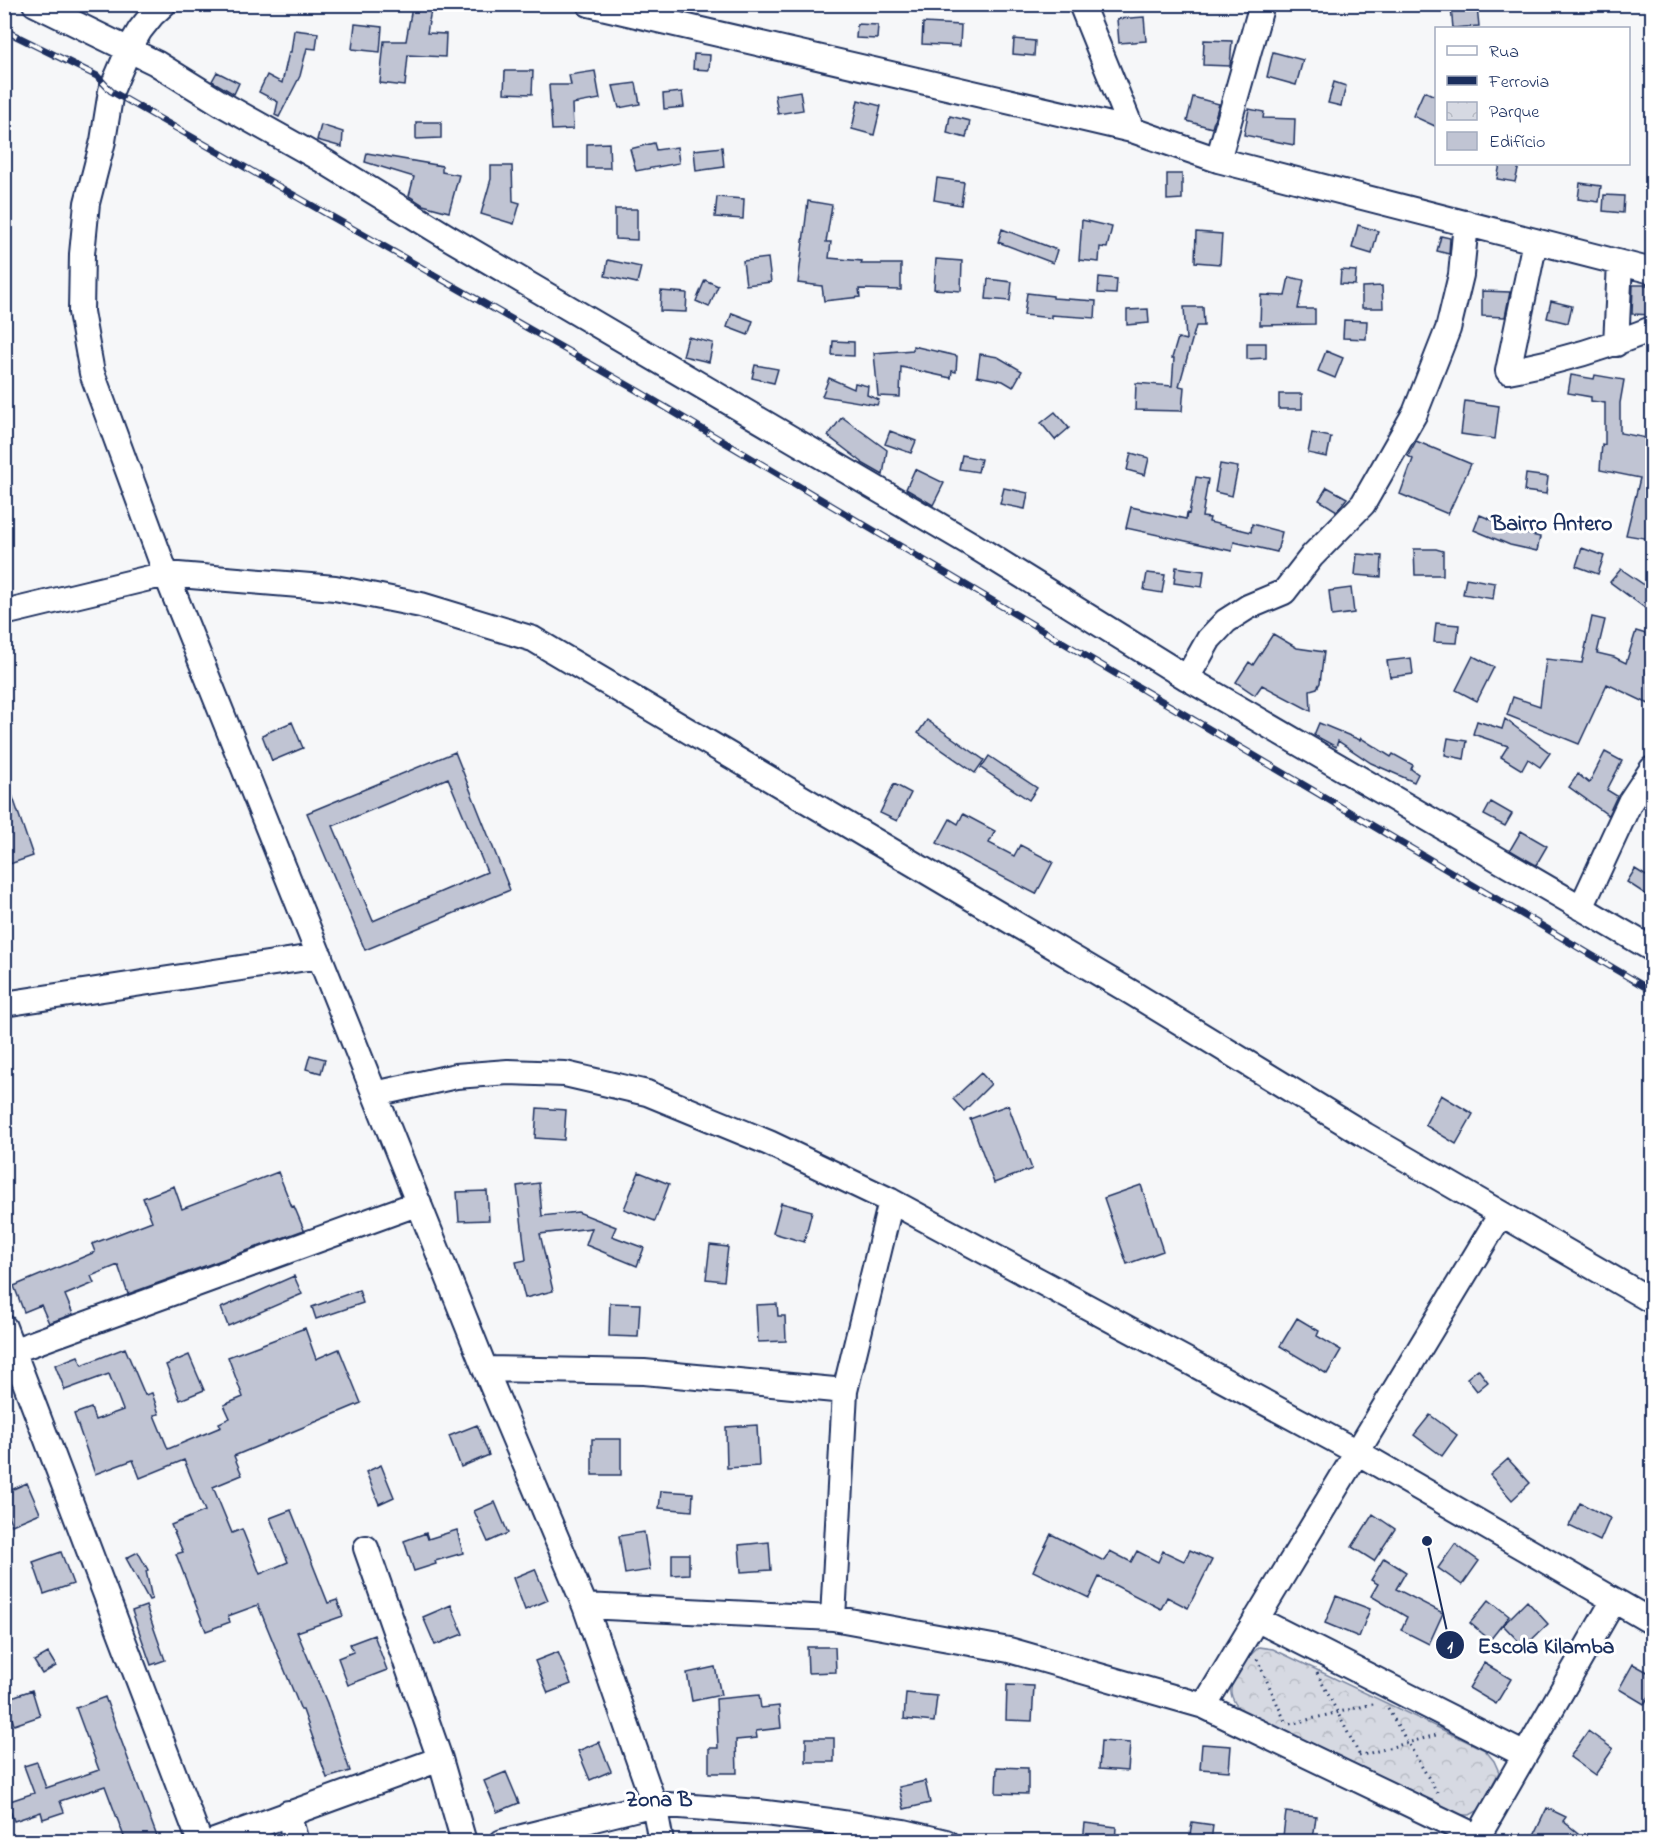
<svg xmlns="http://www.w3.org/2000/svg" width="1657" height="1846" font-family="'Indie Flower',sans-serif">
	<style>
		.park { fill: url(#park-crowns); stroke: #7884a0; stroke-width: 1.5 }
		.building { fill: #c0c4d3; stroke: #1b2f5e; stroke-width: 1.5; fill-rule: evenodd }
		.lines { fill: none; stroke-linecap: round; stroke-linejoin: round }
		.minor-casing { stroke: #1b2f5e; stroke-width: 28 }
		.path { stroke: #1b2f5e; stroke-width: 3; stroke-dasharray: 1.5 4.5; stroke-linecap: butt }
		.minor { stroke: #fff; stroke-width: 24 }
		.rail-casing { stroke: #1b2f5e; stroke-width: 7 }
		.rail { stroke: #fff; stroke-width: 4.5; stroke-dasharray: 14; stroke-linecap: butt }
		.labels { text-anchor: middle; stroke-width: 6; stroke-linejoin: round; paint-order: stroke }
		.neighbourhood-label { font-size: 22px; font-weight: bold; fill: #1b2f5e; stroke: #fff }
		.leader { fill: none; stroke: #1b2f5e; stroke-width: 2 }
		.callout-dot { fill: #1b2f5e; stroke: #fff; stroke-width: 2 }
		.mark-label { font-size: 18px; text-anchor: middle; font-weight: bold; fill: #fff }
		.callout-label { font-size: 22px; text-anchor: middle; font-weight: bold; fill: #1b2f5e; stroke: #fff; stroke-width: 6; stroke-linejoin: round; paint-order: stroke }
	</style>
	<defs>
		<pattern id="park-crowns" width="20" height="18" patternUnits="userSpaceOnUse" patternTransform="scale(1.5)"><rect width="20" height="18" fill="#d6d9e2"/><path d="M2 6a3 3 0 1 1 6 0M12 15a3 3 0 1 1 6 0" fill="none" stroke="#b7bbc4"/></pattern>
	</defs>
	<rect width="100%" height="100%" fill="#f6f7f9"/>
	<filter id="ink" filterUnits="userSpaceOnUse"><feTurbulence type="fractalNoise" baseFrequency=".0167" numOctaves="2"/><feDisplacementMap in="SourceGraphic" scale="12" xChannelSelector="R" yChannelSelector="G"/><feConvolveMatrix kernelMatrix="1 2 1 2 8 2 1 2 1" color-interpolation-filters="sRGB"/></filter>
	<g filter="url(#ink)">
		<!-- park -->
		<path class="park" d="M1259,1647L1273,1649L1485,1750L1494,1761L1499,1772L1479,1810L1470,1815H1460L1243,1714C1238,1708 1232,1701 1231,1693C1229,1677 1248,1657 1259,1647Z"/>
		<!-- building -->
		<path class="building" d="M1477,6L1479,26L1453,28L1451,7Z
			M412,7L431,10L427,33L446,34L445,57L408,55L405,86L380,83L384,41H406Z
			M1144,17L1146,41L1119,43L1117,19Z
			M923,23L961,25L960,46L922,44Z
			M355,24L382,27L380,52L352,49Z
			M857,24L878,25L877,39L856,38Z
			M294,30L318,33L316,49L307,48L300,76L279,117L275,115L278,102L259,92L267,75L282,83L289,52H291Z
			M1014,39L1035,41L1034,56L1013,54Z
			M1204,40L1232,41L1230,66L1203,65Z
			M1273,52L1303,60L1296,85L1267,77Z
			M694,54L710,55L709,70L693,69Z
			M505,71H533L532,94L504,93Z
			M595,71L600,99L572,104L573,129L552,130L549,85H571L569,75Z
			M217,72L239,83L234,94L212,81Z
			M1334,82L1346,86L1341,106L1328,103Z
			M636,83L640,104L619,108L613,86Z
			M800,91L803,110L778,114L775,95Z
			M1424,91L1437,97V127L1413,116Z
			M682,92L684,107L664,109L663,94Z
			M1193,97L1219,104L1212,128L1187,121Z
			M858,100L881,106L874,135L852,129Z
			M1249,109L1264,112L1263,118L1295,119L1294,145L1244,135Z
			M950,116L970,121L966,138L947,133Z
			M416,122H441V138L416,139Z
			M321,125L343,132L342,147L317,140Z
			M609,143L610,168H587V144Z
			M654,143L656,150L677,147L679,163L636,171L630,149Z
			M722,147L724,167L696,171L694,150Z
			M367,153L442,166V172L459,175L449,212L423,205L409,196L414,177L365,162Z
			M1500,164L1519,166L1515,182L1497,179Z
			M491,166H512L513,201L520,203L514,224L481,214L491,179Z
			M1167,174H1182V199L1167,200Z
			M937,178L964,182L961,205L934,200Z
			M1580,183L1601,186L1599,202L1578,199Z
			M1604,195L1624,196L1623,213L1603,211Z
			M717,197L744,199L743,219L715,217Z
			M808,201L832,205L826,242H831L829,258L862,261L861,264H901V290L859,289L860,297L824,301L822,286L798,283Z
			M615,209H637V240L615,239Z
			M1082,220L1112,227L1107,248L1100,247L1099,262L1079,260Z
			M1358,225L1378,231L1372,254L1352,248Z
			M1002,229L1057,250L1053,263L998,242Z
			M1196,232L1222,234L1220,264L1195,262Z
			M1441,236L1450,238L1449,254L1437,251Z
			M768,258L771,282L746,285L743,261Z
			M936,259L962,261L961,291L934,289Z
			M608,260L641,267L637,283L605,276Z
			M1341,270L1356,271L1355,285L1340,284Z
			M1099,277L1117,279L1116,294L1098,293Z
			M1289,277L1304,280L1298,309H1315V324L1260,325L1261,295L1285,296Z
			M988,279L1012,282L1010,301L986,299Z
			M705,280L718,286L709,307L696,301Z
			M1633,285H1653V315L1632,314Z
			M1382,286L1383,308H1362V287Z
			M661,291L687,293L686,312L660,311Z
			M1482,291L1510,292L1505,317L1482,316Z
			M1027,293L1053,296V298L1096,301L1095,318L1051,315V318L1024,315Z
			M1551,301L1572,306L1568,323L1547,318Z
			M1184,307H1203L1204,326H1196L1179,386L1184,387L1182,411L1135,410L1136,383L1172,386L1174,358H1172L1178,338L1186,340Z
			M1148,309L1149,323L1127,325V310Z
			M732,313L753,321L748,335L727,327Z
			M1344,320L1367,321L1366,339L1343,338Z
			M688,337L713,343L709,362L683,356Z
			M833,341L854,342V356L832,355Z
			M1247,343H1266V358L1247,359Z
			M913,346L957,356L956,372L952,371L951,378L901,367L900,397L878,396L874,353L913,350Z
			M1326,351L1343,358L1335,378L1318,371Z
			M980,354L998,357L1022,371L1013,387L1003,381L977,376Z
			M755,365L778,369L774,383L752,378Z
			M1571,375L1594,379L1595,375L1624,380L1620,403V433L1652,439L1650,450H1653V523L1650,539L1626,535L1640,478L1600,470L1602,444L1605,445V403L1591,401V397L1568,393Z
			M829,378L854,389L855,383L868,386L867,395L879,400L877,405L822,396Z
			M1279,394H1302V409H1279Z
			M1465,401L1499,406L1495,439L1461,434Z
			M1055,412L1069,428L1055,440L1041,423Z
			M842,417L887,450L883,475L862,463V462L828,436Z
			M890,431L916,441L911,453L885,444Z
			M1312,433L1331,437L1327,457L1308,453Z
			M1416,441L1471,464L1448,514L1400,494L1413,459L1408,456Z
			M1131,453L1149,458L1145,475L1127,470Z
			M962,455L981,459L978,472L959,469Z
			M1220,464L1238,467L1232,496L1215,492Z
			M915,469L944,483L933,505L906,489Z
			M1526,474L1548,477L1546,494L1524,491Z
			M1196,477L1208,479L1202,517L1210,518L1209,522L1251,532L1252,524L1282,532L1277,552L1234,542L1232,551L1126,528L1131,507L1186,519L1187,513L1189,514Z
			M1327,487L1347,498L1337,511L1319,500Z
			M1004,488L1028,493L1025,509L1000,504Z
			M1480,515L1523,533L1540,537L1537,551L1510,545L1474,530Z
			M1582,548L1604,556L1598,574L1576,566Z
			M1414,549H1436L1443,551V575H1415Z
			M1357,554L1382,556L1381,577L1355,575Z
			M1176,567L1204,571L1202,587L1174,583Z
			M1621,569L1653,591V614L1610,582Z
			M1147,573L1165,575L1162,593L1144,590Z
			M1466,578L1495,583L1493,599L1463,594Z
			M1351,588L1354,613L1332,616L1329,591Z
			M1592,617L1605,620L1597,653L1614,657L1626,663L1636,631L1653,636V706L1607,684L1579,744L1507,715L1513,697L1540,706L1546,659L1582,663Z
			M1436,623L1459,625L1457,643L1434,642Z
			M1273,634L1297,648L1324,652L1320,683L1317,688L1310,690L1311,711L1262,685L1255,695L1236,682L1249,662L1253,665Z
			M1473,656L1494,667L1477,701L1456,690Z
			M1411,658L1413,674L1390,677L1387,661Z
			M1505,719L1550,753L1540,767L1528,759L1522,770L1501,757L1508,746L1473,734L1477,721L1502,729Z
			M927,720L984,760L975,773L918,733Z
			M292,722L303,748L272,761L262,735Z
			M1319,723L1360,740L1361,738L1391,757L1393,754L1413,765L1411,769L1418,774L1414,782L1371,763L1338,741L1336,747L1314,735Z
			M1448,738L1467,741L1464,759L1445,755Z
			M455,752L510,890L365,950L307,813ZM448,778L487,872L373,921L333,826Z
			M1605,752L1622,761L1607,790L1617,796L1608,815L1569,787L1578,774L1589,783Z
			M989,756L1037,788L1029,800L981,768Z
			M4,780H7L33,856L4,866Z
			M894,784L911,793L897,821L880,813Z
			M1491,802L1512,814L1505,826L1484,815Z
			M963,814L995,831L989,843L1014,856L1020,845L1053,862L1036,894L937,843L950,819L958,824Z
			M1521,831L1547,846L1536,865L1510,850Z
			M1635,869L1653,880V899L1627,882Z
			M310,1055L325,1059L321,1073L306,1069Z
			M981,1073L991,1084L964,1111L953,1099Z
			M1441,1095L1473,1114L1456,1144L1425,1125Z
			M1008,1105L1032,1169L994,1183L970,1119Z
			M537,1108L566,1110L564,1140L535,1138Z
			M278,1172L292,1207L294,1206L304,1230L128,1294L118,1265L91,1276L94,1283L65,1295L73,1314L49,1323L41,1305L24,1312L14,1286L95,1252L92,1244L152,1221L143,1198L174,1186L182,1209Z
			M639,1172L669,1184L655,1221L624,1209Z
			M539,1183L542,1216L578,1212L616,1227L612,1236L644,1248L637,1266L586,1245L592,1228L540,1234L553,1291L525,1298L516,1262L526,1260L517,1186Z
			M1141,1185L1163,1251L1127,1264L1104,1198Z
			M487,1191L489,1220L459,1221L457,1192Z
			M781,1203L812,1211L804,1242L773,1233Z
			M710,1245L728,1247L724,1281L706,1279Z
			M294,1276L302,1294L228,1326L221,1308Z
			M359,1290L363,1303L316,1319L312,1307Z
			M610,1303L640,1304L638,1337L609,1336Z
			M777,1304L778,1316H785L786,1341L758,1342L756,1305Z
			M1297,1318L1319,1331L1317,1336L1341,1350L1327,1374L1280,1346Z
			M305,1328L316,1359L339,1349L361,1403L234,1456L242,1475L213,1487L232,1533L242,1529L260,1574L288,1562L270,1518L291,1510L328,1603L337,1600L343,1616L297,1632L327,1703L350,1771L327,1778L303,1710H301L258,1605L228,1616L230,1622L206,1631L176,1554L183,1552L171,1525L205,1511L184,1460L140,1478L133,1460L95,1474L74,1414L91,1408L95,1420L123,1410L109,1374L65,1390L55,1365L78,1356L82,1365L125,1348L145,1395L152,1393L159,1414L154,1415L168,1449L221,1427L219,1423L230,1418L224,1405L243,1397L228,1357Z
			M189,1355L204,1390L180,1400L166,1365Z
			M1478,1369L1488,1382L1477,1391L1467,1378Z
			M1430,1415L1457,1435L1442,1456L1414,1435Z
			M477,1425L489,1455L461,1467L449,1436Z
			M757,1425L759,1466L727,1468L726,1427Z
			M592,1439H621V1475H592Z
			M1508,1459L1530,1483L1512,1500L1490,1475Z
			M381,1465L394,1497L379,1504L366,1472Z
			M27,1483L40,1513L12,1525L4,1506V1493Z
			M661,1491L693,1493L692,1511L659,1508Z
			M495,1502L508,1533L488,1542L474,1511Z
			M1580,1503L1610,1518L1600,1541L1569,1526Z
			M1373,1514L1395,1529L1374,1561L1352,1547Z
			M457,1530L463,1553L435,1561L436,1564L414,1571L404,1541L426,1533L428,1539Z
			M644,1532L650,1570L625,1574L619,1536Z
			M1051,1534L1104,1561L1110,1551L1131,1562L1137,1551L1158,1562L1163,1551L1184,1561L1190,1550L1212,1560L1188,1608L1167,1597L1161,1609L1099,1577L1089,1598L1033,1571Z
			M769,1542L771,1570L741,1572L739,1545Z
			M1455,1544L1479,1561L1462,1585L1438,1568Z
			M61,1552L73,1584L44,1594L33,1562Z
			M138,1552L148,1570L146,1571L152,1599L149,1600L126,1558Z
			M672,1554H689V1574L672,1575Z
			M1384,1558L1406,1572L1396,1589L1443,1613L1429,1644L1401,1630L1407,1617L1371,1596L1378,1584L1371,1580Z
			M535,1569L548,1600L525,1610L513,1578Z
			M1336,1596L1370,1609L1359,1637L1325,1623Z
			M1489,1600L1509,1616L1490,1640L1470,1623Z
			M1527,1601L1548,1624L1524,1647L1503,1625Z
			M451,1605L463,1634L435,1645L423,1617Z
			M146,1606L165,1660L151,1665L132,1611Z
			M374,1635L387,1670L348,1685L338,1658L353,1652L350,1644Z
			M807,1647H835L836,1672L808,1673Z
			M558,1652L571,1684L548,1693L535,1661Z
			M48,1653L56,1666L42,1674L34,1661Z
			M1484,1663L1511,1679L1496,1704L1469,1688Z
			M1633,1664L1653,1675V1691L1644,1704L1619,1689Z
			M715,1667L721,1695L692,1701L687,1673Z
			M1007,1685L1034,1686L1032,1721L1006,1720Z
			M32,1690L40,1716L14,1725L6,1699Z
			M906,1693L937,1696L934,1722L904,1719Z
			M759,1695L761,1708L779,1706L781,1728L756,1731L757,1738L736,1740L737,1773H709V1748H718L716,1699Z
			M105,1697L159,1842H126L105,1786L60,1801L64,1812L43,1819L41,1812L14,1821L7,1802L34,1793L24,1766L37,1762L46,1788L99,1770L76,1708Z
			M1588,1731L1613,1749L1595,1775L1570,1757Z
			M806,1738H834V1762H806Z
			M1101,1741L1130,1743L1128,1771L1099,1769Z
			M599,1742L611,1771L590,1780L578,1751Z
			M1202,1744L1231,1746L1229,1771L1200,1769Z
			M997,1767L1028,1768V1794L996,1793Z
			M506,1772L519,1803L497,1812L484,1781Z
			M925,1781L930,1803L904,1809L899,1787Z
			M1547,1808L1566,1817L1563,1821L1578,1833L1574,1842H1547L1534,1835Z
			M1286,1812L1316,1816L1313,1840L1283,1836Z
			M1192,1822L1213,1825L1211,1842H1189Z
			M1085,1823L1116,1827L1115,1842H1083Z"/>
		<g class="lines">
			<!-- minor casing -->
			<g class="minor-casing">
				<path id="minor" d="M35,4L156,63L222,104L322,160L446,236L971,544L1187,678L1652,949
					M164,4L152,15L140,30L129,49L111,91L103,141L87,203L82,254L81,312L92,373L166,574L485,1369L585,1606L654,1804L661,1842
					M589,4L1132,130L1218,160L1652,271
					M1081,4L1132,130
					M1218,160L1262,4
					M1535,241L1508,371C1558,362 1605,348 1652,329
					M1616,344L1620,263
					M4,613L166,574L335,588L421,605L533,639L1134,994L1365,1135L1652,1301
					M1187,678L1209,639L1226,621L1248,607L1284,592L1312,556L1363,504L1415,413L1448,329L1461,275L1466,223
					M1581,908L1630,802L1652,769
					M4,1004L320,956
					M375,1094L456,1076L508,1072L565,1074L647,1093L769,1143L891,1201L1357,1452L1652,1622
					M4,1327L200,1842
					M4,1354L419,1203
					M485,1369L644,1372L845,1391
					M366,1548L440,1759L464,1842
					M585,1606L833,1618L1009,1650L1204,1706L1478,1837
					M833,1618L845,1391L891,1201
					M1256,1619L1525,1755
					M1204,1706L1501,1214
					M288,1813L296,1842
					M212,1842L440,1759
					M502,1842L654,1804L758,1812L830,1821L904,1832L946,1842
					M1475,1842L1614,1600"/>
			</g>
			<!-- path -->
			<path class="path" d="M1257,1659L1285,1721
				M1317,1673L1361,1758
				M1388,1709L1438,1794
				M1290,1724L1377,1703
				M1359,1756L1440,1734"/>
			<!-- minor -->
			<use href="#minor" class="minor"/>
			<!-- rail casing -->
			<g class="rail-casing">
				<path id="rail" d="M4,30L97,76L111,91L638,391L1652,991"/>
			</g>
			<!-- rail -->
			<use href="#rail" class="rail"/>
		</g>
	</g>
	<g class="labels">
		<!-- neighbourhood labels -->
		<g class="neighbourhood-label">
			<text x="1552" y="530">Bairro Antero</text>
			<text x="659" y="1806">Zona B</text>
		</g>
	</g>
	<!-- callouts -->
	<path class="leader" d="M1427 1541L1450 1645"/>
	<g class="callout-dot">
		<circle cx="1427" cy="1541" r="6"/>
		<circle cx="1450" cy="1645" r="15"/>
	</g>
	<g class="mark-label">
		<text x="1450" y="1652">1</text>
	</g>
	<g class="callout-label">
		<text x="1546" y="1653">Escola Kilamba</text>
	</g>
	<!-- margin -->
	<rect width="1657" height="1846" fill="none" stroke="#fff" stroke-width="24"/>
	<rect x="12" y="12" width="1633" height="1822" fill="none" stroke="#1b2f5e" stroke-width="2" filter="url(#ink)"/>
	<!-- legend -->
	<rect x="1435" y="27" width="195" height="138" fill="#ffffff" stroke="#a4acbf" stroke-width="1.5"/>
	<rect x="1447" y="46" width="30" height="9" fill="#ffffff" stroke="#a4acbf" stroke-width="1.5"/>
	<text x="1489" y="57" font-size="18" fill="#1b2f5e">Rua</text>
	<rect x="1447" y="76" width="30" height="9" fill="#1b2f5e" stroke="#a4acbf" stroke-width="1.5"/>
	<text x="1489" y="87" font-size="18" fill="#1b2f5e">Ferrovia</text>
	<rect x="1447" y="102" width="30" height="18" fill="url(#park-crowns)" stroke="#a4acbf" stroke-width="1.5"/>
	<text x="1489" y="117" font-size="18" fill="#1b2f5e">Parque</text>
	<rect x="1447" y="132" width="30" height="18" fill="#c0c4d3" stroke="#a4acbf" stroke-width="1.5"/>
	<text x="1489" y="147" font-size="18" fill="#1b2f5e">Edifício</text>
</svg>
